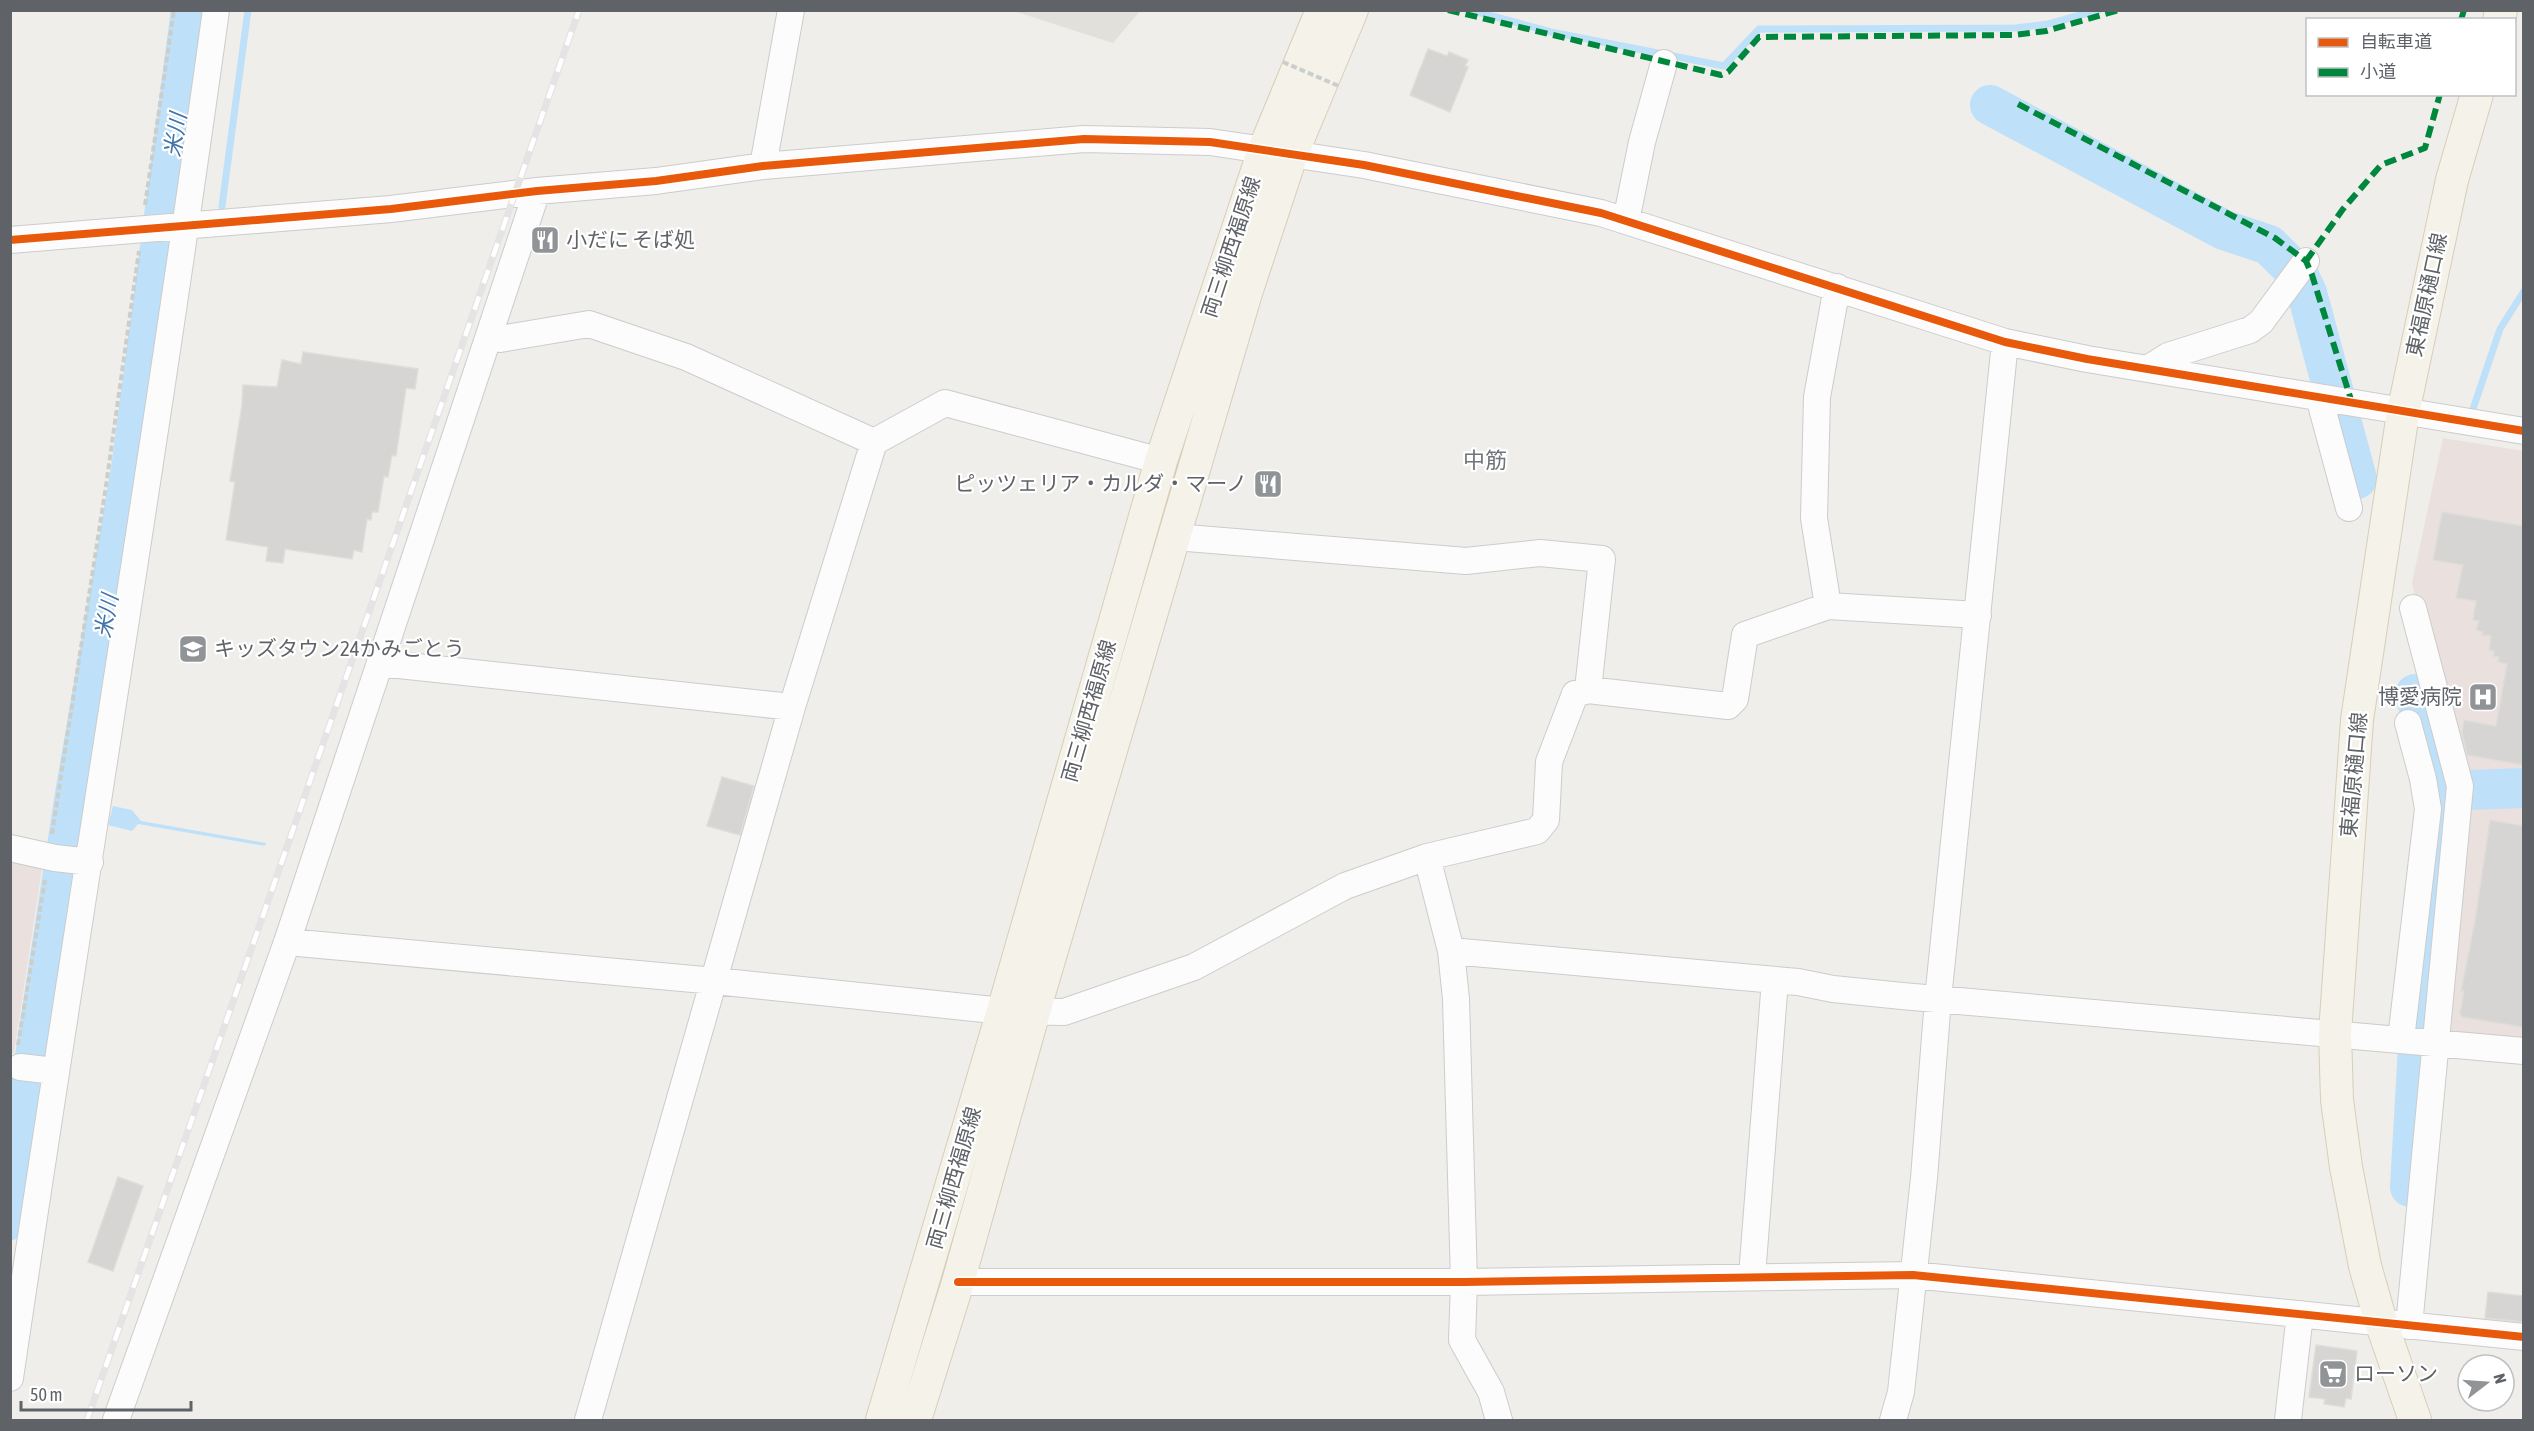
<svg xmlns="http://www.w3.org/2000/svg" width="2534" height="1431" font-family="'Asap Condensed','Noto Sans JP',sans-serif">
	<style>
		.education { fill: #e2e0da }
		.medical { fill: #eae0de }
		.water { fill: #bfe0f9 }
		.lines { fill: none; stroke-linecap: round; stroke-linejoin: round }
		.stream { stroke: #bfe0f9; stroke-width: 7 }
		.river { stroke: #bfe0f9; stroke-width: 40 }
		.building { fill: #d6d5d3; stroke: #deddd9; stroke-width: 1.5 }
		.minor-casing { stroke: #cbcccc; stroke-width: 28 }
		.major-casing { stroke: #d7ceb8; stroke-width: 34 }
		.path { stroke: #cacfcc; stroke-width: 4; stroke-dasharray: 6 3; stroke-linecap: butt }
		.minor { stroke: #fdfcfc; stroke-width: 26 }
		.major { stroke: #f4f2e9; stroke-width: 32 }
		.rail-casing { stroke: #e4e4e4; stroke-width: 7 }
		.rail { stroke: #fff; stroke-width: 4.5; stroke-dasharray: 14; stroke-linecap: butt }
		.path-bridge { stroke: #cacfcc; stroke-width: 4; stroke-dasharray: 6 3; stroke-linecap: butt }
		.quiet { stroke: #00873e; stroke-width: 6; stroke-dasharray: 12 6; stroke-linecap: butt }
		.cycleway-casing { stroke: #fff; stroke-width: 11 }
		.cycleway { stroke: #e8590c; stroke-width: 8 }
		.labels { text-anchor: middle; stroke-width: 4.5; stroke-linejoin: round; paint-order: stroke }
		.poi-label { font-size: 21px; fill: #5f6368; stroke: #fff; text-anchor: start }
		.street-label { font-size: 21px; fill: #5f6368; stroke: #fff }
		.water-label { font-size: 22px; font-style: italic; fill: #4174aa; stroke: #fff }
		.neighbourhood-label { font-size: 22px; fill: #70757a; stroke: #fff }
	</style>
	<rect width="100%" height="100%" fill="#efeeea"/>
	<!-- education -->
	<path class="education" d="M1014,11H1140L1113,43Z"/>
	<!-- medical -->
	<path class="medical" d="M2443,438L2523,451V1044L2445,1031L2465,814L2412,583Z
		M11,855L42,868L14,1053H11Z"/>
	<!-- water -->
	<path class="water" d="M113,806L132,810L141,821L266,843L265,846L138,824L132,831L108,825Z"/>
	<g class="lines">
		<!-- stream -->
		<path class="stream" d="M1470,10L1551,32L1724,66L1759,29L2015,28L2048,24L2099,10
			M222,206L248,10
			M2473,409L2500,329L2524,291"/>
		<!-- river -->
		<path class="river" d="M1990,105L2224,230L2269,245L2298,274L2307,293L2357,479
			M2442,791L2524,788
			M2410,1187L2420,1012L2442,791L2415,694
			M10,1220L75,794L131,469L191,10"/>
	</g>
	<!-- building -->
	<path class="building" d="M1428,49L1447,56L1449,52L1468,60L1465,66L1468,67L1450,112L1410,95Z
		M303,352L418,369L415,389L406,388L396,456L392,455L388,477L384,476L378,512H372L371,520L367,519L362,552L354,550L352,559L285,549L283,563L266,561L268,547L226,540L235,482L230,481L242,405L243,385L277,387L282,360L301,364Z
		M2442,512L2523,526V765L2467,755L2462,733L2464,720L2496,726L2507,664L2498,662L2499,657L2493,656L2494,651L2489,650L2491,636L2482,635L2483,632L2476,630L2479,621L2473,620L2476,601L2456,598L2463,565L2433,560Z
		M722,777L754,786L740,835L707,826Z
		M2490,820L2523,826V1027L2462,1017L2460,1013L2464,991H2461L2475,921Z
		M118,1177L143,1186L113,1271L88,1262Z
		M2488,1292L2523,1296V1322L2485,1318Z
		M2316,1345L2357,1351L2351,1399L2346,1398L2344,1407L2324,1404L2325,1399L2309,1397Z"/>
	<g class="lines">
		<!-- minor casing -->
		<g class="minor-casing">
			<path id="minor" d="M763,166L791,10
				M1626,221L1642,142L1664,63
				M10,240L391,209L537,191L656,181L763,166L1084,139L1210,142L1364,165L1601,213L2005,342L2087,359L2524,431
				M489,336L500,339L589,324L686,357L874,442
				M2149,368L2168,356L2250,330L2261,322L2306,261
				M2319,397L2349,508
				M1175,537L1466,561L1540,553L1602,559L1588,690
				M1828,606L1814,518L1817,397L1837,287
				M380,663L792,707
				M10,848L55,858L90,862
				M1427,857L1537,831L1546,820L1549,762L1575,694L1588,690L1728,706L1735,699L1745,635L1828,606L1978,615
				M287,942L715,981L1003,1011L1064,1012L1194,967L1345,886L1427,857L1451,951
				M2401,1039L2428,809L2423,779L2408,723
				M20,1067L55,1071
				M1752,1276L1775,980
				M958,1282H1464L1913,1275L2524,1337
				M2409,1326L2460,786L2413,608
				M10,1378C77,921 153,467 216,10
				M116,1420L287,942L537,191
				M588,1420L792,707L874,442L945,403L1161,461
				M1499,1420L1491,1392L1462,1340L1464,1282L1456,999L1451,951L1798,982L1833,989L1902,996L2524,1051
				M1893,1420L1901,1392L1924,1178L1938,999L2005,342
				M2288,1420L2300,1314"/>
		</g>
		<!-- major casing -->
		<g class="major-casing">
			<path id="major" d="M2499,20L2501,10
				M882,1420L1003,1011L1161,461L1264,150L1322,10
				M915,1420L958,1282L1039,994L1246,293L1291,156L1352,10
				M2415,1420L2381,1322L2365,1266L2346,1167L2337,1100L2335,1033L2357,720L2403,413L2452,180L2477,94"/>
		</g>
		<!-- path -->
		<path class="path" d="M145,205L174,10
			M52,834L106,486L139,251
			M18,1045L45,880"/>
		<!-- minor -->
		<use href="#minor" class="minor"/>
		<!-- major -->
		<use href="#major" class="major"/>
		<!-- rail casing -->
		<g class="rail-casing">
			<path id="rail" d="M87,1420L579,10"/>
		</g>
		<!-- rail -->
		<use href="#rail" class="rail"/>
		<!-- path-bridge -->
		<path class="path-bridge" d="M1283,62L1341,87"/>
		<!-- quiet -->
		<path class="quiet" d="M1448,10L1721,75L1728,72L1759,37L2014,35L2046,31L2119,10
			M2461,20L2464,10
			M2018,104L2275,238L2306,261L2312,275L2352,403
			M2306,261L2343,209L2381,165L2425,148L2440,94"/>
		<!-- cycleway casing -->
		<g class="cycleway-casing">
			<path id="cycleway" d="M10,240L391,209L537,191L656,181L763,166L1084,139L1210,142L1364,165L1601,213L2005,342L2087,359L2524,431
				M958,1282H1464L1913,1275L2524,1337"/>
		</g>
		<!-- cycleway -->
		<use href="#cycleway" class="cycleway"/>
	</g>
	<!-- icons -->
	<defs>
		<g id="restaurant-square" transform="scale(1.5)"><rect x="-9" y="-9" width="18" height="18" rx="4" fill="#919496" stroke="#fff"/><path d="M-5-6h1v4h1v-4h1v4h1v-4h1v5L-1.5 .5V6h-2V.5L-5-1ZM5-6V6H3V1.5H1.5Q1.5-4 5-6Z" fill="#fff"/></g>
		<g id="school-square" transform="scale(1.5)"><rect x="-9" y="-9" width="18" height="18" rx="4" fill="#919496" stroke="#fff"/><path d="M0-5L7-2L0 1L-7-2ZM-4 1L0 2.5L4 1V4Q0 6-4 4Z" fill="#fff"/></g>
		<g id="hospital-square" transform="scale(1.5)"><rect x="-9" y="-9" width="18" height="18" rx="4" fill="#919496" stroke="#fff"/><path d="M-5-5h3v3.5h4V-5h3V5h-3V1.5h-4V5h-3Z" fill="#fff"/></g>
		<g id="supermarket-square" transform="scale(1.5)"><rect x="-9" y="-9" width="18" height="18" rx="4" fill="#919496" stroke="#fff"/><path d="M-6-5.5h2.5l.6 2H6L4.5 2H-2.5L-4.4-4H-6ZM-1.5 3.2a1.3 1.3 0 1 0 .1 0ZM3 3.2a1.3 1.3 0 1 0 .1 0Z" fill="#fff"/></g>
	</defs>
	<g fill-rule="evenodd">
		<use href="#restaurant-square" x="545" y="240"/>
		<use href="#restaurant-square" x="1268" y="484"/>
		<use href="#school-square" x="193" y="649"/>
		<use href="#hospital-square" x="2483" y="697"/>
		<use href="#supermarket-square" x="2333" y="1374"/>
	</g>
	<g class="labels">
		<!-- poi labels -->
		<g class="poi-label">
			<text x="566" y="247">小だに そば処</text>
			<text x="1247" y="491" text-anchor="end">ピッツェリア・カルダ・マーノ</text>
			<text x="214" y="656">キッズタウン24かみごとう</text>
			<text x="2462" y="704" text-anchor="end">博愛病院</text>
			<text x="2354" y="1381">ローソン</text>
		</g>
		<!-- street labels -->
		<g class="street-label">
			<text transform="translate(1231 247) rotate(-72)" y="7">両三柳西福原線</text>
			<text transform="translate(2427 295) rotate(-78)" y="7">東福原樋口線</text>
			<text transform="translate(1089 711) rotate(-74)" y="7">両三柳西福原線</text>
			<text transform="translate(2354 775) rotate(-85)" y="7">東福原樋口線</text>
			<text transform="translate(954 1178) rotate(-74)" y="7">両三柳西福原線</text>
		</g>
		<!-- water labels -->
		<g class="water-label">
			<text transform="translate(175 135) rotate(-82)" y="8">米川</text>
			<text transform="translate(106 616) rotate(-80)" y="8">米川</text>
		</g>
		<!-- neighbourhood labels -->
		<g class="neighbourhood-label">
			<text x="1485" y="468">中筋</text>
		</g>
	</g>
	<!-- border -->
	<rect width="2534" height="1431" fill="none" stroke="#5f6368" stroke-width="24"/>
	<!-- legend -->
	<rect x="2306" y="18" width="210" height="78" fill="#ffffff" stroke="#bfc1c3" stroke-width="1.5"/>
	<rect x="2318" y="38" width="30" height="9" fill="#e8590c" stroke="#bfc1c3" stroke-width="1.5"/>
	<text x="2360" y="48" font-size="18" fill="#5f6368">自転車道</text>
	<rect x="2318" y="68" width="30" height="9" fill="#00873e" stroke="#bfc1c3" stroke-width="1.5"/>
	<text x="2360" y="78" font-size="18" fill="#5f6368">小道</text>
	<!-- north arrow -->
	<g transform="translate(2486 1383) rotate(73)"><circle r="28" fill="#ffffff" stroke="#bfc1c3" stroke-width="1.5"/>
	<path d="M0-4.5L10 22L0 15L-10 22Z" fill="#919496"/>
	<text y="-9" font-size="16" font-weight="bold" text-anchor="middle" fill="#5f6368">N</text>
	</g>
	<!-- scale -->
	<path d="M21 1401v9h170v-9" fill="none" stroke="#5f6368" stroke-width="3"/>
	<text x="30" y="1401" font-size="18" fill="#5f6368" stroke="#ffffff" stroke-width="4.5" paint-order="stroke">50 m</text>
</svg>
